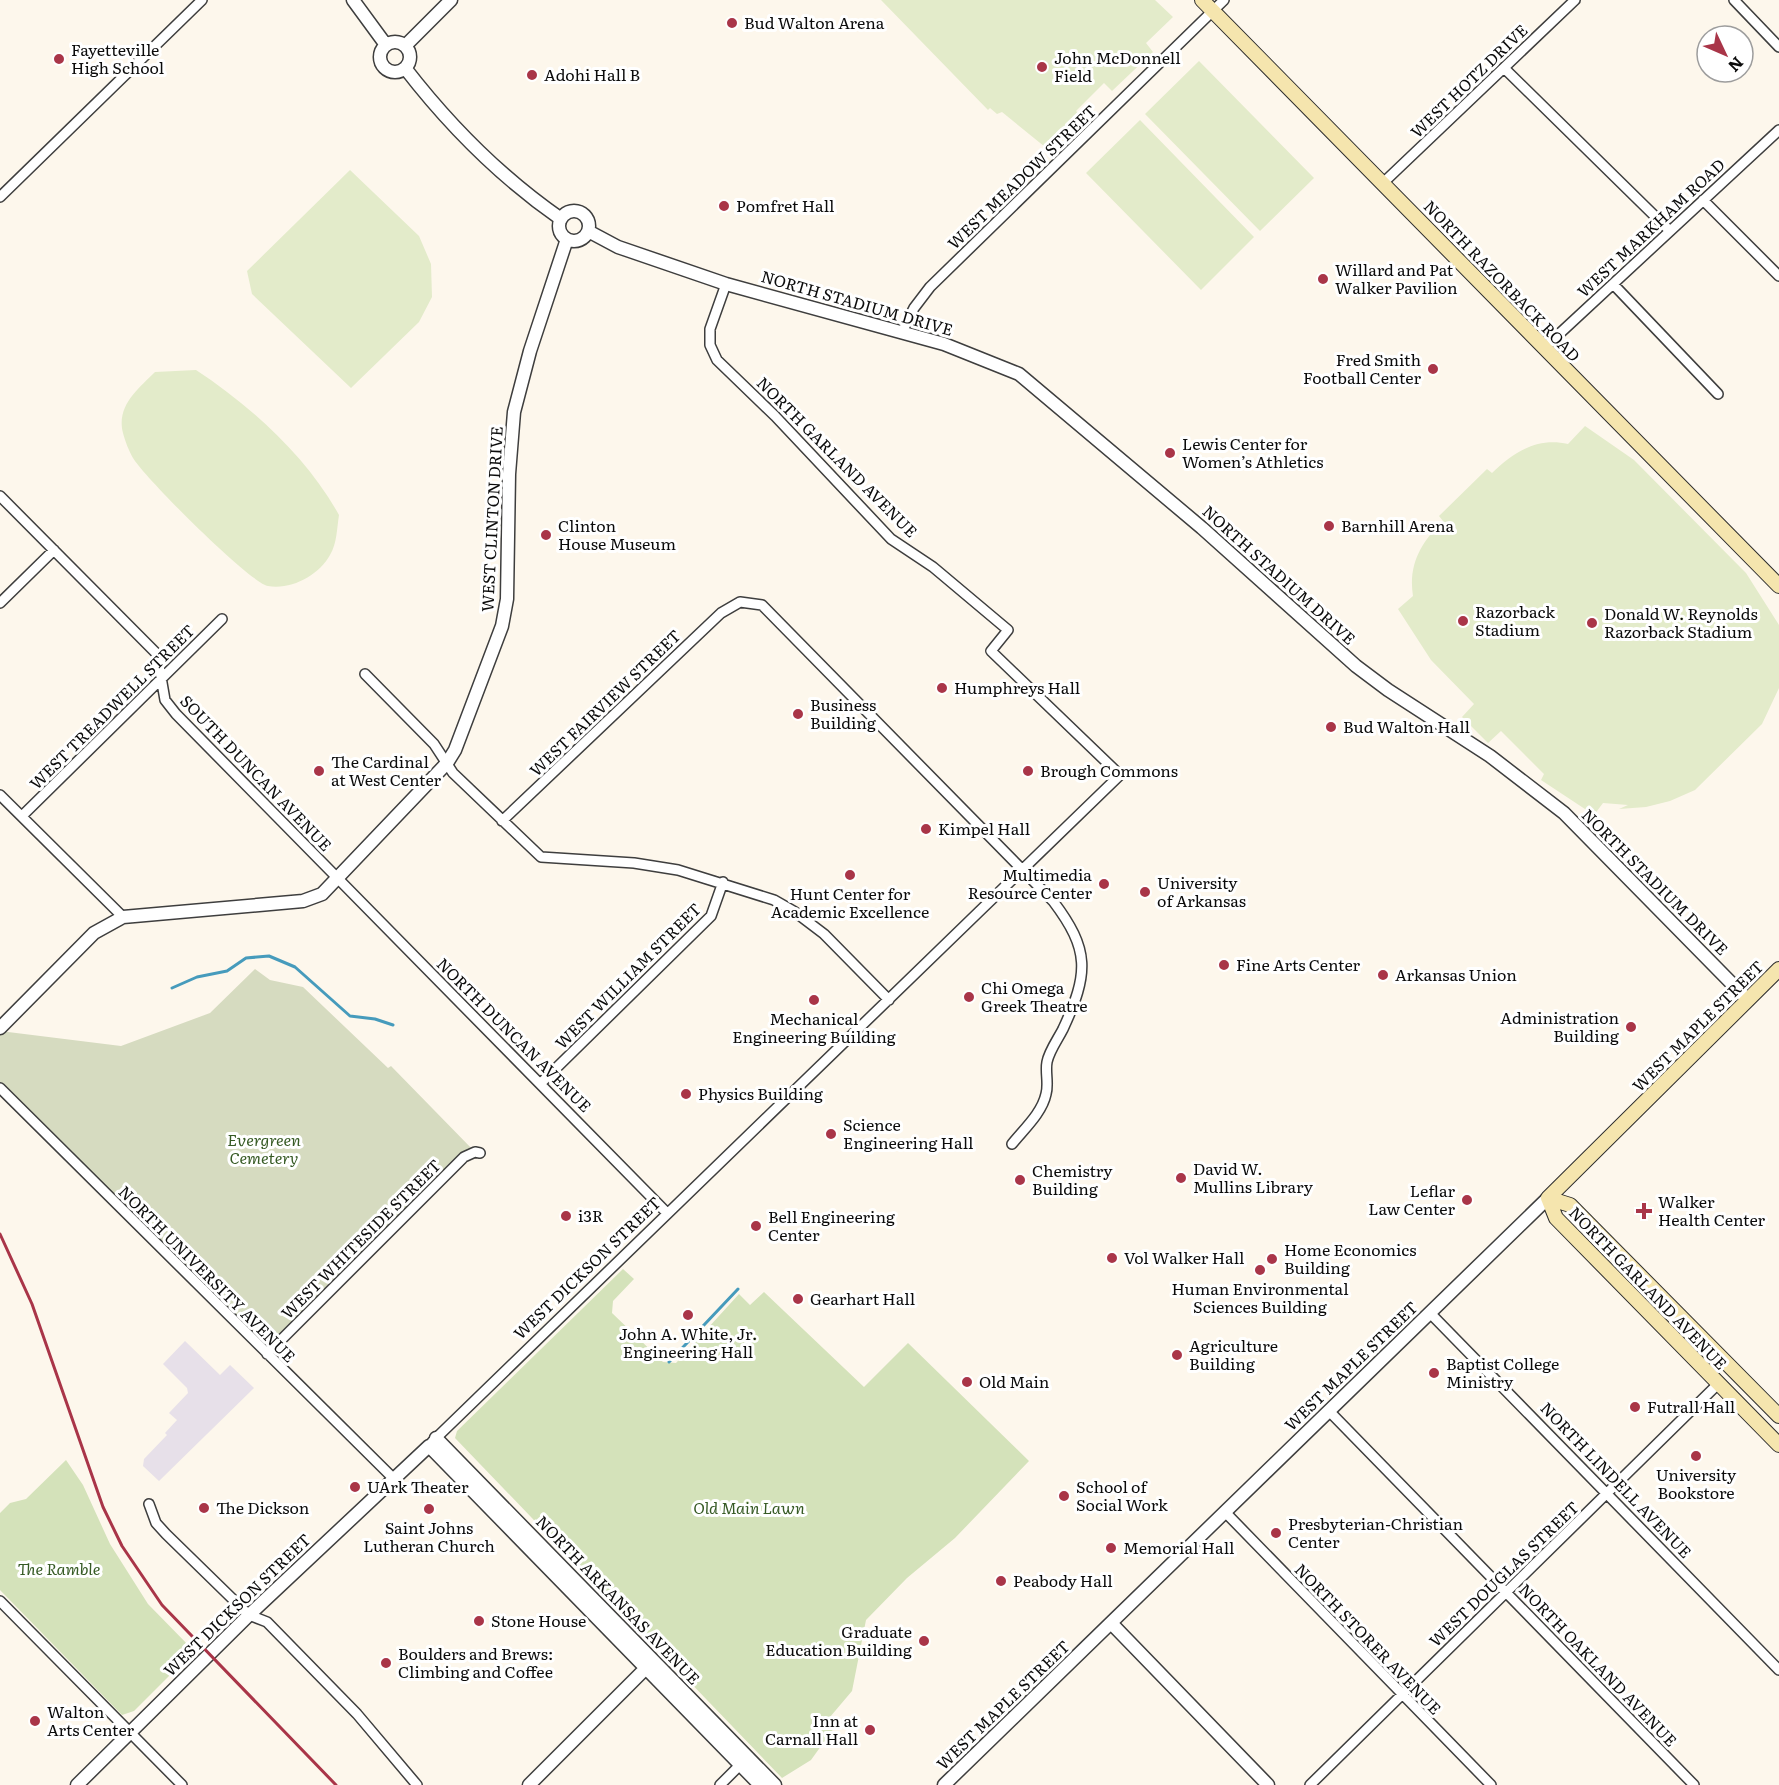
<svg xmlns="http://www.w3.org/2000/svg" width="1779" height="1785" font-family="Literata,serif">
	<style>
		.industrial { fill: #e7e0e9 }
		.green { fill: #d4e2ba }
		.cemetery { fill: #d6dbc0 }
		.pitch { fill: #e3ebca }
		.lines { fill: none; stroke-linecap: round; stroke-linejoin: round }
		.stream { stroke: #469bbc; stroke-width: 3 }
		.minor-casing { stroke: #3e3e3e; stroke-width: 12 }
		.tertiary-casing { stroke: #3e3e3e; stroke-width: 15 }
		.secondary-casing { stroke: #2d2d2d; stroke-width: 16 }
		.minor { stroke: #fff; stroke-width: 9 }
		.tertiary { stroke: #fff; stroke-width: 12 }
		.secondary { stroke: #f5e5ae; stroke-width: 14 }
		.rail { stroke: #a93548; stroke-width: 3 }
		.poi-dot { fill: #a93548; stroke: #fff; stroke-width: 2 }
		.labels { text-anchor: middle; stroke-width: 6; stroke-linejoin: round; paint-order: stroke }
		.poi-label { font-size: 16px; fill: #0b0b0b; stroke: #fff; text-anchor: start }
		.street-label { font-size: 16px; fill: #0b0b0b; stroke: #fff }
		.park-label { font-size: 16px; font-style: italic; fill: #365a24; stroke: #fff }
	</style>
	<rect width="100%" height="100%" fill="#fdf7ec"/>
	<!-- industrial -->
	<path class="industrial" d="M185,1341L220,1375L230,1365L254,1388L159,1481L143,1466L144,1459L167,1435L165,1433L177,1420L169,1413L188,1393L187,1388L163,1364Z"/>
	<!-- green -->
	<path class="green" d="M623,1269L634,1279L613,1301L612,1313L663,1362L676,1363L739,1294L750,1305L764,1292L864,1387L908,1343L1029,1461L955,1538L907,1578L866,1620L852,1691L830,1717L834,1728L811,1760L782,1778L455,1438L457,1431Z
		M66,1460L83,1485L110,1544L148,1604L194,1651L134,1711L122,1715L0,1590V1513L10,1503L26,1499Z"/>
	<!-- cemetery -->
	<path class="cemetery" d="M255,969L270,980L303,987L388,1068L391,1066L475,1152L267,1354L0,1088V1031L121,1046L210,1013Z"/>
	<!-- pitch -->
	<path class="pitch" d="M881,0H1155L1173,17L1146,43L1153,52L1112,91L1104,83L1076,111L1084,119L1050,151L1002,112L997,114L990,108L988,110Z
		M1199,61L1314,178L1260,231L1145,114Z
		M1140,120L1254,237L1201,290L1086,173Z
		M350,170L419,236L431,264L432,297L419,322L351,388L252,294L247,271Z
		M196,370C251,406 307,457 339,515C337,527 337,544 330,555C319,575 292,590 268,586C250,583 144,477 133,458C129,451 125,441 123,433C116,406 138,389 155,372Z
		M1585,426L1634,460L1746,573L1779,625V688L1762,724L1695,790L1670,801L1646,807L1619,809L1628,805L1603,803L1594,815L1541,780L1544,774L1501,731L1488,743L1462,717L1474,704L1431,660L1398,609L1413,596C1408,565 1421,542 1443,521L1439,516L1487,469L1492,473C1514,452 1537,437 1568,444Z"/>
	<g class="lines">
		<!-- stream -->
		<path class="stream" d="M172,988L197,977L227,971L246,958L269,956L295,967L350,1016L375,1019L393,1025
			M669,1362L738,1289"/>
		<!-- minor casing -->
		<g class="minor-casing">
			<path id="minor" d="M1734,0L1779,47
				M1504,68L1670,231
				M1383,183L1575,0
				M0,197L202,0
				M1703,200L1779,276
				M1613,284L1718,394
				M902,332L914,308L930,287L1224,0
				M1544,348L1779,130
				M0,496L157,654L165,700L176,714L667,1213
				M0,603L54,550
				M365,674L434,744L453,773L541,857L634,863L678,870L774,900L795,912L824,934L889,1000
				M0,795L123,917
				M23,815L222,619
				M502,821L721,613L740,602L762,605L1053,901C1090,950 1089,973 1063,1029C1058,1039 1049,1051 1047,1062C1045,1072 1049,1084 1046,1094C1042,1113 1024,1129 1012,1144
				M541,1083L711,916L723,882
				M0,1088L395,1480
				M1430,1313L1779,1670
				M267,1354L464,1157L475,1152L480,1153
				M1329,1411L1694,1785
				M432,1442L1120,775L991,651L1008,630L933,567L891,539L775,416L717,360L710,345V329L726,284
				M149,1504L156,1523L166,1534L249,1615L267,1622L357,1714L417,1785
				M1225,1512L1491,1785
				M0,1601L182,1785
				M720,1785L744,1761
				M1310,1785L1718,1384"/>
		</g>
		<!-- tertiary casing -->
		<g class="tertiary-casing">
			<path id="tertiary" d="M353,0L386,45
				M380 57a15 15 0 1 1 30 0a15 15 0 1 1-30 0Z
				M405,46L451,0
				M405,68C449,125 502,178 561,219
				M559 226a15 15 0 1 1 30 0a15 15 0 1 1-30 0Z
				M588,231L618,247L726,284L944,344L1019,374L1202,528L1356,666L1388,690L1490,756L1564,813L1748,1000
				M0,1028L94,933L123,917L303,901L322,894L447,763L455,750L502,626L507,599L509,474L514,412L530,351L567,239
				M436,1438L775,1785
				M1111,1623L1268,1785
				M77,1785L249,1615L429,1446L760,1785
				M529,1785L651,1663
				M944,1785L1548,1198"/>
		</g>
		<!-- secondary casing -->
		<g class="secondary-casing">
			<path id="secondary" d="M1202,0L1779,586
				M1548,1198L1556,1218L1779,1445
				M1548,1198L1779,969
				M1548,1198L1570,1205L1779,1416"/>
		</g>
		<!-- minor -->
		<use href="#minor" class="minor"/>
		<!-- tertiary -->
		<use href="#tertiary" class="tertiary"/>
		<!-- secondary -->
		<use href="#secondary" class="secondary"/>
		<!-- rail -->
		<path class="rail" d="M0,1234L32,1304L103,1507L122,1546L162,1605L336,1785"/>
	</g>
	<!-- markers -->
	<g class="poi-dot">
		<circle cx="732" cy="23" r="6"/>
		<circle cx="59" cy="59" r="6"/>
		<circle cx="1042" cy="67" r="6"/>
		<circle cx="532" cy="75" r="6"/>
		<circle cx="724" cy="206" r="6"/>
		<circle cx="1323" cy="279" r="6"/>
		<circle cx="1433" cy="369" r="6"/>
		<circle cx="1170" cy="453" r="6"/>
		<circle cx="1329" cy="526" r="6"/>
		<circle cx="546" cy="535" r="6"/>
		<circle cx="1463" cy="621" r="6"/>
		<circle cx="1592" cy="623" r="6"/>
		<circle cx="942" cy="688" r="6"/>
		<circle cx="798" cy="714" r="6"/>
		<circle cx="1331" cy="727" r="6"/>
		<circle cx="319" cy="771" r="6"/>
		<circle cx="1028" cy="771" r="6"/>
		<circle cx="926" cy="829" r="6"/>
		<circle cx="850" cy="875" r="6"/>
		<circle cx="1104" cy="884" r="6"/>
		<circle cx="1145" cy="892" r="6"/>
		<circle cx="1224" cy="965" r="6"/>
		<circle cx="1383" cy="975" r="6"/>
		<circle cx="969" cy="997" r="6"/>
		<circle cx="814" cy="1000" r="6"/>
		<circle cx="1631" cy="1027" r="6"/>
		<circle cx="686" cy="1094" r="6"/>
		<circle cx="831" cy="1134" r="6"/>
		<circle cx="1181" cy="1178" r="6"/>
		<circle cx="1020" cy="1180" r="6"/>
		<circle cx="1467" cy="1200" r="6"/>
		<path d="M1641 1202h6v6h6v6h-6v6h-6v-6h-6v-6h6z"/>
		<circle cx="566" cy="1216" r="6"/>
		<circle cx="756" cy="1226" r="6"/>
		<circle cx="1112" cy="1258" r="6"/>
		<circle cx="1272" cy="1259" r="6"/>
		<circle cx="1260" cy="1270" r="6"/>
		<circle cx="798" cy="1299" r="6"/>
		<circle cx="688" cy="1315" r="6"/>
		<circle cx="1177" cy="1355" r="6"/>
		<circle cx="1434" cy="1373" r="6"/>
		<circle cx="967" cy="1382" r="6"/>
		<circle cx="1635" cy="1407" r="6"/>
		<circle cx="1696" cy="1456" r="6"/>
		<circle cx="355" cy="1487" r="6"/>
		<circle cx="1064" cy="1496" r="6"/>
		<circle cx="204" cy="1508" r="6"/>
		<circle cx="429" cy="1509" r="6"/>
		<circle cx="1276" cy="1533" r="6"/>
		<circle cx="1111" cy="1548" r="6"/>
		<circle cx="1001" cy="1581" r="6"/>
		<circle cx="479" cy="1621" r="6"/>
		<circle cx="924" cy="1641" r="6"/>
		<circle cx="386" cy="1663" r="6"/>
		<circle cx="35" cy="1721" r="6"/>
		<circle cx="870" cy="1730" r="6"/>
	</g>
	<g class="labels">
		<!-- poi labels -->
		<g class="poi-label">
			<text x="744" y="29">Bud Walton Arena</text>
			<text x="71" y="56">Fayetteville<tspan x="71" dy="18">High School</tspan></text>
			<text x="1054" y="64">John McDonnell<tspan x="1054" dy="18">Field</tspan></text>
			<text x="544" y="81">Adohi Hall B</text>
			<text x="736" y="212">Pomfret Hall</text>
			<text x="1335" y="276">Willard and Pat<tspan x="1335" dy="18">Walker Pavilion</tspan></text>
			<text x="1421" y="366" text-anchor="end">Fred Smith<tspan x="1421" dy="18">Football Center</tspan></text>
			<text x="1182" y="450">Lewis Center for<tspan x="1182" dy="18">Women’s Athletics</tspan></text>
			<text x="558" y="532">Clinton<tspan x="558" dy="18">House Museum</tspan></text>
			<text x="1341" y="532">Barnhill Arena</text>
			<text x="1475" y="618">Razorback<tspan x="1475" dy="18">Stadium</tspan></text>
			<text x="1604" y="620">Donald W. Reynolds<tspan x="1604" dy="18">Razorback Stadium</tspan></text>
			<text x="954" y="694">Humphreys Hall</text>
			<text x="810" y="711">Business<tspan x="810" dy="18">Building</tspan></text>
			<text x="1343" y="733">Bud Walton Hall</text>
			<text x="331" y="768">The Cardinal<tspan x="331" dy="18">at West Center</tspan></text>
			<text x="1040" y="777">Brough Commons</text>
			<text x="938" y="835">Kimpel Hall</text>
			<text x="1092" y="881" text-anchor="end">Multimedia<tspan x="1092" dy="18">Resource Center</tspan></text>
			<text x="1157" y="889">University<tspan x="1157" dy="18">of Arkansas</tspan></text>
			<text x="850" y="900" text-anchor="middle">Hunt Center for<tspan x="850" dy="18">Academic Excellence</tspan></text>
			<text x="1236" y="971">Fine Arts Center</text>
			<text x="1395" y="981">Arkansas Union</text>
			<text x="981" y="994">Chi Omega<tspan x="981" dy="18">Greek Theatre</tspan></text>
			<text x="1619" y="1024" text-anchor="end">Administration<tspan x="1619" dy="18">Building</tspan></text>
			<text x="814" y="1025" text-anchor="middle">Mechanical<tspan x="814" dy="18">Engineering Building</tspan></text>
			<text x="698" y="1100">Physics Building</text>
			<text x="843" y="1131">Science<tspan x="843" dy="18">Engineering Hall</tspan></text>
			<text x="1193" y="1175">David W.<tspan x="1193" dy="18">Mullins Library</tspan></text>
			<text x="1032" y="1177">Chemistry<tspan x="1032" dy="18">Building</tspan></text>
			<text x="1455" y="1197" text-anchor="end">Leflar<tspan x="1455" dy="18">Law Center</tspan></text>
			<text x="1658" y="1208">Walker<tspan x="1658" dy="18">Health Center</tspan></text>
			<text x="578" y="1222">i3R</text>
			<text x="768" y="1223">Bell Engineering<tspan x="768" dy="18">Center</tspan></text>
			<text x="1284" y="1256">Home Economics<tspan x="1284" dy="18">Building</tspan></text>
			<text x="1124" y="1264">Vol Walker Hall</text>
			<text x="1260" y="1295" text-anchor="middle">Human Environmental<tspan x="1260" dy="18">Sciences Building</tspan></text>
			<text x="810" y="1305">Gearhart Hall</text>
			<text x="688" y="1340" text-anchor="middle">John A. White, Jr.<tspan x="688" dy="18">Engineering Hall</tspan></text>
			<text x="1189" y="1352">Agriculture<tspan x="1189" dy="18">Building</tspan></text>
			<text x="1446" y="1370">Baptist College<tspan x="1446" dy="18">Ministry</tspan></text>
			<text x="979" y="1388">Old Main</text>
			<text x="1647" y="1413">Futrall Hall</text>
			<text x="1696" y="1481" text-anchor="middle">University<tspan x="1696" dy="18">Bookstore</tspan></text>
			<text x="367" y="1493">UArk Theater</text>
			<text x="1076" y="1493">School of<tspan x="1076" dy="18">Social Work</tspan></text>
			<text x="216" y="1514">The Dickson</text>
			<text x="1288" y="1530">Presbyterian-Christian<tspan x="1288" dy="18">Center</tspan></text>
			<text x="429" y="1534" text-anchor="middle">Saint Johns<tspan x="429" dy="18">Lutheran Church</tspan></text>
			<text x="1123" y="1554">Memorial Hall</text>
			<text x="1013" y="1587">Peabody Hall</text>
			<text x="491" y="1627">Stone House</text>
			<text x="912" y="1638" text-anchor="end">Graduate<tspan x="912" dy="18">Education Building</tspan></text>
			<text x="398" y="1660">Boulders and Brews:<tspan x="398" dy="18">Climbing and Coffee</tspan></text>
			<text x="47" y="1718">Walton<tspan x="47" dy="18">Arts Center</tspan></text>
			<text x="858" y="1727" text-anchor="end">Inn at<tspan x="858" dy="18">Carnall Hall</tspan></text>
		</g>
		<!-- street labels -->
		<g class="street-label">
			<text transform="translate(1469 81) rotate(-44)" y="6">WEST HOTZ DRIVE</text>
			<text transform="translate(1022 177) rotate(-44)" y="6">WEST MEADOW STREET</text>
			<text transform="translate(1651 228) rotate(-43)" y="6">WEST MARKHAM ROAD</text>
			<text transform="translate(1502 281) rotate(46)" y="6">NORTH RAZORBACK ROAD</text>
			<text transform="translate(857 303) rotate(16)" y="6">NORTH STADIUM DRIVE</text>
			<text transform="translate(837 457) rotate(45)" y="6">NORTH GARLAND AVENUE</text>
			<text transform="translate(492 519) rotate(-87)" y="6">WEST CLINTON DRIVE</text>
			<text transform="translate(1279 575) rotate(42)" y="6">NORTH STADIUM DRIVE</text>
			<text transform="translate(605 703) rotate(-44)" y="6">WEST FAIRVIEW STREET</text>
			<text transform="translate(112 707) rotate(-45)" y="6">WEST TREADWELL STREET</text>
			<text transform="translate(256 773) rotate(46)" y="6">SOUTH DUNCAN AVENUE</text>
			<text transform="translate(1655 882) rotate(45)" y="6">NORTH STADIUM DRIVE</text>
			<text transform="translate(628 976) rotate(-45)" y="6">WEST WILLIAM STREET</text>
			<text transform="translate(1698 1026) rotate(-45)" y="6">WEST MAPLE STREET</text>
			<text transform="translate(514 1035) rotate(45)" y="6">NORTH DUNCAN AVENUE</text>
			<text transform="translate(361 1239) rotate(-45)" y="6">WEST WHITESIDE STREET</text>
			<text transform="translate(587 1268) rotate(-44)" y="6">WEST DICKSON STREET</text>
			<text transform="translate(207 1274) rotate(45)" y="6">NORTH UNIVERSITY AVENUE</text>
			<text transform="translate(1648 1288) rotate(46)" y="6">NORTH GARLAND AVENUE</text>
			<text transform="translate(1351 1366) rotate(-44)" y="6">WEST MAPLE STREET</text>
			<text transform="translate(1616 1480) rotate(46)" y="6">NORTH LINDELL AVENUE</text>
			<text transform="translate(1504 1574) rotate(-44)" y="6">WEST DOUGLAS STREET</text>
			<text transform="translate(618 1600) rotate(46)" y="6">NORTH ARKANSAS AVENUE</text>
			<text transform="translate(237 1605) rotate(-44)" y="6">WEST DICKSON STREET</text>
			<text transform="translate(1368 1639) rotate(46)" y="6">NORTH STORER AVENUE</text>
			<text transform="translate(1598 1665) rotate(46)" y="6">NORTH OAKLAND AVENUE</text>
			<text transform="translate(1003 1705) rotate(-44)" y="6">WEST MAPLE STREET</text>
		</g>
		<!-- park labels -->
		<g class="park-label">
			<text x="264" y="1146">Evergreen<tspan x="264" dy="18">Cemetery</tspan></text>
			<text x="749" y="1514">Old Main Lawn</text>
			<text x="59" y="1575">The Ramble</text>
		</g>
	</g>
	<!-- north arrow -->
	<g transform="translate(1725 54) rotate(134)"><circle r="28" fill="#ffffff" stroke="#9d9d9d" stroke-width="1.5"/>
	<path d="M0-4.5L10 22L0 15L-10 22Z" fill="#a93548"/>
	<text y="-9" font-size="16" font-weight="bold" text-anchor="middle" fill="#0b0b0b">N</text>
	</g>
</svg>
